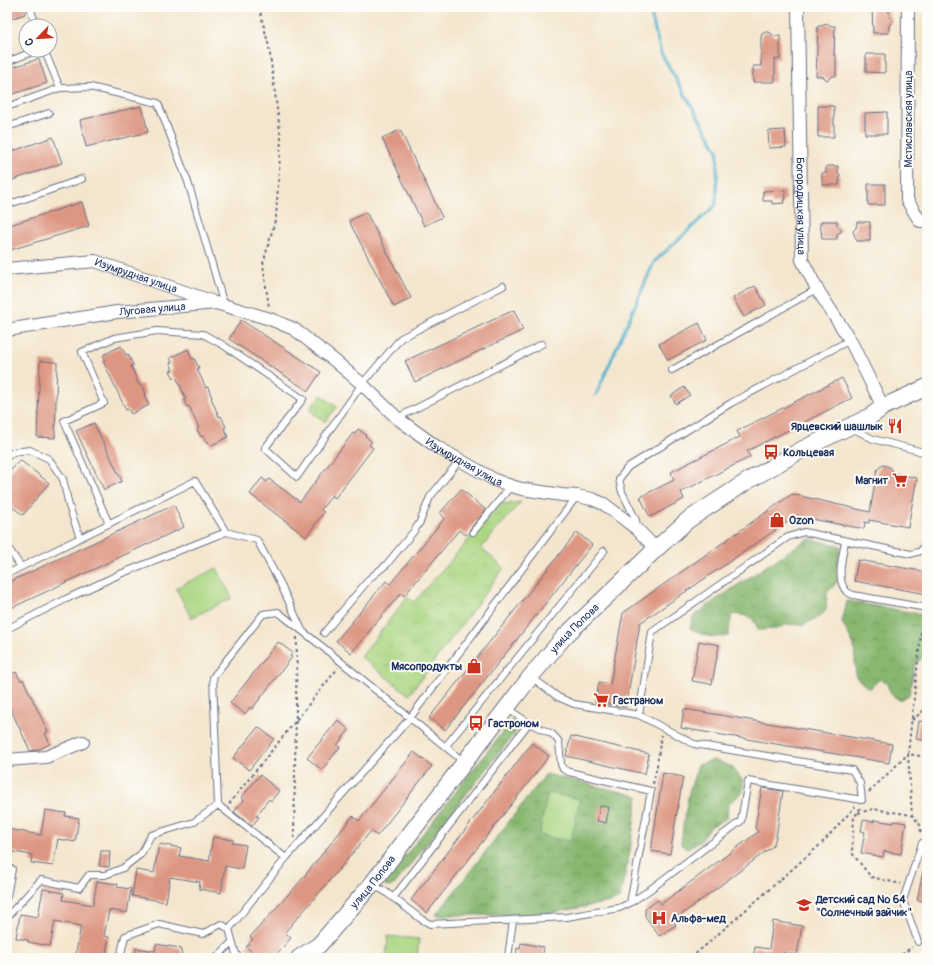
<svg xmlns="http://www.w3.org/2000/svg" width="934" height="965" font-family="Pangolin,sans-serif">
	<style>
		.grass { fill: url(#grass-tufts); stroke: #638270 }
		.forest { fill: url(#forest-crowns); stroke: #527367 }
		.garden { fill: #abd682; stroke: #638270 }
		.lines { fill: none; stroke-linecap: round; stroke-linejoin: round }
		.stream { stroke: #4cb1cb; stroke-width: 3 }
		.building { fill: #dd9682 }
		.service-casing { stroke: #676f85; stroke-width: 8 }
		.minor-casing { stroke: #676f85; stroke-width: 14 }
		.tertiary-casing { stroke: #676f85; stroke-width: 18 }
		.path { stroke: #676f85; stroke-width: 2; stroke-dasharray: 3 3; stroke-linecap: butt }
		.service { stroke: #fff; stroke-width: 6 }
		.minor { stroke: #fff; stroke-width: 12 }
		.tertiary { stroke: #fff; stroke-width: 16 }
		.labels { text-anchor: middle; stroke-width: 4; stroke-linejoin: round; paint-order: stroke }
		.street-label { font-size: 11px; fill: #1b2f5e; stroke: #fdfcf7 }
		.poi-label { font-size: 11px; font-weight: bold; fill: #1b2f5e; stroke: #fdfcf7; text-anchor: start }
	</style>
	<defs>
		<pattern id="grass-tufts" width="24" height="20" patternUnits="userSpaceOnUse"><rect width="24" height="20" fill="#abd682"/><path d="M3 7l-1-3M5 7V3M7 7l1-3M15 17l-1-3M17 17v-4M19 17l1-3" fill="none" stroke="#93b873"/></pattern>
		<pattern id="forest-crowns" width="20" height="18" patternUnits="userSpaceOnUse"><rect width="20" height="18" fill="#88b770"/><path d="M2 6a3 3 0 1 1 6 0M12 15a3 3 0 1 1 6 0" fill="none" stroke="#6e955f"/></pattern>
	</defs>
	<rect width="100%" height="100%" fill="#fdfcf7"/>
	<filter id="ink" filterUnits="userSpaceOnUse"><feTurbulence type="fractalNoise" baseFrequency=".025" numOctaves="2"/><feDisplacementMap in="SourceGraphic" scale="8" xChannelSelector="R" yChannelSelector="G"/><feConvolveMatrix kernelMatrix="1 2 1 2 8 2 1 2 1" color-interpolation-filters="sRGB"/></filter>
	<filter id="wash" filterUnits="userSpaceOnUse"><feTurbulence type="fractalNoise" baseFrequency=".012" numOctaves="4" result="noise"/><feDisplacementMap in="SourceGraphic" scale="16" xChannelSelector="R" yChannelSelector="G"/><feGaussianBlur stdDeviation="0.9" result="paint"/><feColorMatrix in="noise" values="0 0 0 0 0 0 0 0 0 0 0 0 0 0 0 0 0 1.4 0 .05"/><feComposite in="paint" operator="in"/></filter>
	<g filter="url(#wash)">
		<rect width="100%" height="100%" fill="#f4e6ce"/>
		<!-- grass -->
		<path class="grass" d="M321,395L337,407L325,422L309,410Z
			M521,502L481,548L504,568L409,695L361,657L407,597L414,602L500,504Z"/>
		<!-- forest -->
		<path class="forest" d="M808,539L825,542L841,546L836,570L837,582L827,593L826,609L821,616L803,625L787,624L776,629L759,630L752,618L742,615L732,614L728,636C712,638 704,637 690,628L693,617L714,601L789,551Z
			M847,601L927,615V654L915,664L909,695L899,700L890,693L887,683L880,679L869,689L856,677L854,645L842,622Z
			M512,720H515L518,722V729L395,884L389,887L386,886L384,883Z
			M714,760L732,767L743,781V792L728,804L727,818L710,827L701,841L687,848L681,845L683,826L689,792L698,765Z
			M546,774L638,796L630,851L620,898L610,902L558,912L520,915H436Z"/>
		<!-- garden -->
		<path class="garden" d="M217,568L232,598L191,618L176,588Z
			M548,793L580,799L571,841L539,835Z
			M388,936L419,939L417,958H386Z"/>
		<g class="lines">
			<!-- stream -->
			<path class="stream" d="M596,395L654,262L716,205L718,151L661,53L649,7"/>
		</g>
		<g id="blocks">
			<!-- building -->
			<path class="building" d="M7,7H23L25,14L7,20Z
				M872,7H889V15L891,18L892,20L891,23L889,25V33H873Z
				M827,23L831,26H835L834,56H836V76H833L827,80L822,76H816L818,26H822Z
				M766,32H769L774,36H780V59H775V82H753V66H761V37L762,34Z
				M866,54H885V73L866,72Z
				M39,59L47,83L7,96V69Z
				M142,106L148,132L86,147L80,120Z
				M818,106H834V137H818Z
				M887,112V134H865V113Z
				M400,130L442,217L424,226L382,138Z
				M785,130L786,147L769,148L768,131Z
				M53,137L62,163L7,182V153Z
				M826,166H838V174H840L839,185H822V173H826Z
				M868,184H885V205H868Z
				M785,190L786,200H783L784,203L772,204V201H763V191Z
				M82,202L89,226L7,251V226Z
				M366,212L411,298L394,307L349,221Z
				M823,221H837V225L842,231L837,234V239H822L821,230L820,225V223Z
				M857,222H870V241H857L855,237L853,231L856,228Z
				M755,286L766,305L744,317L733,298Z
				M514,310L523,330L415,382L405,361Z
				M241,320L321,372L308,391L229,339Z
				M699,323L707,340L668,360L659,344Z
				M121,346L126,355L128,354L133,365L131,366L139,385L142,384L146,395L144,396L149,405L131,414L128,409L126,410L103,361L105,360L103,355Z
				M188,349L192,359L194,358L199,368L197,369L206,388L208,387L212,398H211L219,417L221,416L226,427L224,428L228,437L210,446L208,441L206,442L203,436L201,437L197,429L199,428L189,406L187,407L184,400L186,399L179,383L176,377L174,378L170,371L173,370L170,363L172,362L170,358Z
				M40,361L57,362L55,438L37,437Z
				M842,378L852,398L747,451L750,457L681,492L684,499L650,517L640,497L674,480L671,472L740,437L737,431Z
				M684,387L690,395L676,404L671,396Z
				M94,423L122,481L104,490L76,431Z
				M358,429L366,435L365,436L372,442L369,445L373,448L335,498L332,495L321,510L324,512L306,537L250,494L262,478L267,482L269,479L300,502L353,433L355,434Z
				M20,460L49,483L23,515L7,503V475Z
				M883,465L890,467L894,473L917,478L908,527L869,520V523L865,522L864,529L796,516L640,623L626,707L595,702L599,682L610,684L623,613L792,494L870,512L877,470L880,467Z
				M461,489L486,510L470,529L469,532L466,535L459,530L404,596L401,593L351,653L336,641L386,581L390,584L445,518L440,513Z
				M174,505L184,527L7,610V583Z
				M577,532L592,545L445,730L429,718Z
				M858,560L927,572V594L854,581Z
				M699,641L719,645L712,684L692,681Z
				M278,642L293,653L290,656L292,657L252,709L250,707L245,714L230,703Z
				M16,672L21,681L23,679L48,732L45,733L50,744L37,750L30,751L7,701V676Z
				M684,709L892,744L889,763L681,728Z
				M338,720L349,730L337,745L340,747L322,770L307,758Z
				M919,721L927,722V741L916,739Z
				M258,727L274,739L249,770L233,758Z
				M571,736L649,754L645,774L566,756Z
				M532,743L549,756L427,913L411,900Z
				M414,752L432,766L377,836L371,831L313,900L285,932L291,938L274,957L271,954L267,958H259L246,947L253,939L250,937L297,885L353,816L359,821Z
				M663,773L683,777L670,854L651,851Z
				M260,775L279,791L271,801L269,799L256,816L259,817L252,826L234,812L244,800L241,798Z
				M762,788L783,791L776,837L773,846L673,921L676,925L659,936L645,916V909L658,900L661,904L758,832L755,828Z
				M600,806L609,807L606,823L597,821Z
				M45,810L66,813L65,816L79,818L75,842L58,839L53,866L31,863L32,855L7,851V829L41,835Z
				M863,820L874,822V820L894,823V821L906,823L901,854L884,851L883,857L861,853L865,832L861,831Z
				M213,837L233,840V843L246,845L242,869L225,866L221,893L199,889L200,882L170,877L166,902L132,896L136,870L154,873L159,844L181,848L179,856L209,861Z
				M101,851H110L109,867L99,866Z
				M923,871H927V902L917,900Z
				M97,881L118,884L117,887L131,889L127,913L109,910L104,936L109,937L105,958H75L81,926L55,921L50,946L28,942V940L16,938L20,914L38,917L43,889L64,893L63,900L93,905Z
				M773,921L802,926L797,955L783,953L782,958H753L755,947L769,949Z
				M521,943L544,947L542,958H516L517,948L520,949Z
				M156,944L180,948L183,958H134L136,948L155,951Z"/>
		</g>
	</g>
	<g filter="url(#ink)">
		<use href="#blocks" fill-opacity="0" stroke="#676f85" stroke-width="1"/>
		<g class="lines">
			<!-- service casing -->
			<g class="service-casing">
				<path id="service" d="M30,7L36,26
					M7,62L37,50
					M60,88L90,87L158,103L188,182L224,305
					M7,107L60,88L45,52L42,50
					M7,127L49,113
					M7,205L82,179
					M672,370L817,289
					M397,418L542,344
					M852,428L873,439L927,453
					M7,457L13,452L30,450L49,459L63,479L69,506L80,538
					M109,524L64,421L104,403L82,352L114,338L157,331L203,334L223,345L303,399L265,448L297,477L362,384L401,338L503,286
					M637,527L636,520L622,492L619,479L628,467L731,403L850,340
					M473,532L511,486
					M845,541C843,555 835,581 847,592C849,593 851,594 853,595L927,608
					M7,546L21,567
					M7,574L195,481L226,532
					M7,629L66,599L120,574L226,532L257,540L280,583L302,630
					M324,633L370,578L386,565L414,531L420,522L430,497L460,460
					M508,709L529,723L552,734L556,738L559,742L561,764L563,769L569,772L651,791L630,903
					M639,715L652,632L788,537L804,532L911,554L921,551L925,543L927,534
					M445,747L604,551
					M286,858L218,805L213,677L263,614L278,612L324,648L464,762
					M372,886L383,890L421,919L430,924L567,917L619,908L630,903L648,891L741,821L748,781L862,800L860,783L852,770L694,744L639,715L574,704L558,697L538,682L532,675
					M7,896L12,869
					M393,898L529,723
					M7,917L41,880L79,888L89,875H105L123,868L141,854L151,835L194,822L218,805
					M918,942L903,900L922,843L927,844
					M120,958L125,936L159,924L203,934L221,924L229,929
					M216,958L232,942
					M239,958L236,954L229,929L286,858L410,718L577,496
					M508,958L513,920"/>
			</g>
			<!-- minor casing -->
			<g class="minor-casing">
				<g id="minor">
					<path id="s1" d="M798,7L802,260L817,289L850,340L883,407"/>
					<path d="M908,7L907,200L920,221H927"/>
					<path id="s2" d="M7,269L95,261L211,301"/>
					<path id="s3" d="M7,330L117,312L216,303L270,319L294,329L335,361L362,384L397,418L437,447L495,480L511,486L522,489L562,495L577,496L592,499L604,504L637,529L656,549"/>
					<path d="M7,760L46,757L83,742"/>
				</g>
			</g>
			<!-- tertiary casing -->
			<g class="tertiary-casing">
				<g id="tertiary">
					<path id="s4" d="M299,958L319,945L371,885L464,763L532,675L564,637L656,549L688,520L746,482L803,449L871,416L883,407L927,387"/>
				</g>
			</g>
			<!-- path -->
			<path class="path" d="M259,7L269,47L281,139L276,217L263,264L269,308
				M923,614L908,754L927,757
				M912,720L927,708
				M908,754L912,815L920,825L921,835
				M653,784L657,766L661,735
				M869,792L908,754
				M229,804L338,668
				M860,808L858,813L854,816L852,853L871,877L901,884
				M858,813L873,809L912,815
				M294,838L297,636
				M691,958L821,844L855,807
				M897,958L912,947"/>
			<!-- service -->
			<use href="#service" class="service"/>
			<!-- minor -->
			<use href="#minor" class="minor"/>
			<!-- tertiary -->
			<use href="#tertiary" class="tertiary"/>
		</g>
	</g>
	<!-- icons -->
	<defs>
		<g id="restaurant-bare" transform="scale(1.2)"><path d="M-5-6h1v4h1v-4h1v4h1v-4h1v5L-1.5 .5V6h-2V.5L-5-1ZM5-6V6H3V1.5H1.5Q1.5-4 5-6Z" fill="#c8321e" stroke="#fdfcf7" stroke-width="2.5" paint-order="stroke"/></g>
		<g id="bus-bare" transform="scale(1.2)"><path d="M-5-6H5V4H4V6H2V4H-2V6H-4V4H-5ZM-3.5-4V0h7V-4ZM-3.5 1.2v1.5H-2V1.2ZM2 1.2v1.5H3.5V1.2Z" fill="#c8321e" stroke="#fdfcf7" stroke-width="2.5" paint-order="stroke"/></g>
		<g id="supermarket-bare" transform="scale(1.2)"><path d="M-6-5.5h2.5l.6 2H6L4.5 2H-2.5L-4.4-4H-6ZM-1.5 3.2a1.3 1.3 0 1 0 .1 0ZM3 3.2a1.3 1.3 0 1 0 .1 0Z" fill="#c8321e" stroke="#fdfcf7" stroke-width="2.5" paint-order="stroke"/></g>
		<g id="shop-bare" transform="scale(1.2)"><path d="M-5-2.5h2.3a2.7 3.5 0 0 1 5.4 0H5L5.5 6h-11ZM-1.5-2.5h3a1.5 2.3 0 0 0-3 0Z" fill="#c8321e" stroke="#fdfcf7" stroke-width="2.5" paint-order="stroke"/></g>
		<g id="school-bare" transform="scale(1.2)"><path d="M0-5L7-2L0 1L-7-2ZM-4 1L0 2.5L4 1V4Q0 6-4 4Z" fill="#c8321e" stroke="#fdfcf7" stroke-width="2.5" paint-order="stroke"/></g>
		<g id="hospital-bare" transform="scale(1.2)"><path d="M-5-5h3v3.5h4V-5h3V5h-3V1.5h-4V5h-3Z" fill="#c8321e" stroke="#fdfcf7" stroke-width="2.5" paint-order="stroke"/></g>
	</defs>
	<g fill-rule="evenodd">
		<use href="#restaurant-bare" x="895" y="426"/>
		<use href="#bus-bare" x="771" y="452"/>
		<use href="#supermarket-bare" x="900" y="480"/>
		<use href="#shop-bare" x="777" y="520"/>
		<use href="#shop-bare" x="474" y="666"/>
		<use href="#supermarket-bare" x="601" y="700"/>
		<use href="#bus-bare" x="476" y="723"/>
		<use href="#school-bare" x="804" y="905"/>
		<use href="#hospital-bare" x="659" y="918"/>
	</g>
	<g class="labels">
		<!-- street labels -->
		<g class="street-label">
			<text transform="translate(908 119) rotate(-90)" y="4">Мстиславская улица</text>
			<text dy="4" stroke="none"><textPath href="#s1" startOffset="199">Богородицкая улица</textPath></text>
			<text dy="4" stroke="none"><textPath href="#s2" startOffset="132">Изумрудная улица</textPath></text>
			<text dy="4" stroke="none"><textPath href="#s3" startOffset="147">Луговая улица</textPath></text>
			<text dy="4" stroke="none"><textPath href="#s3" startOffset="510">Изумрудная улица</textPath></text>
			<text dy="4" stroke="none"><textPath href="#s4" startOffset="431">улица Попова</textPath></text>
			<text dy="4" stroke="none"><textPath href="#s4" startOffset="107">улица Попова</textPath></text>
		</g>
		<!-- poi labels -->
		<g class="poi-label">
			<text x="883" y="430" text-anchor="end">Ярцевский шашлык</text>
			<text x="783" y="456">Кольцевая</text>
			<text x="888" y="484" text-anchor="end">Магнит</text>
			<text x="789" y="524">Ozon</text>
			<text x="462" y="670" text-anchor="end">Мясопродукты</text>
			<text x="613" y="704">Гастраном</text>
			<text x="488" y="727">Гастроном</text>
			<text x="816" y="903">Детский сад № 64<tspan x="816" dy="13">"Солнечный зайчик"</tspan></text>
			<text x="671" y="922">Альфа-мед</text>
		</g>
	</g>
	<!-- margin -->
	<rect width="934" height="965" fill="none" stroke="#fdfcf7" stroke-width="24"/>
	<!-- north arrow -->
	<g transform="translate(38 38) rotate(245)"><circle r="19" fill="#fdfcf7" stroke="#a3aaba"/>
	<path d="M0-3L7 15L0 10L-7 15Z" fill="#c8321e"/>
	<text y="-6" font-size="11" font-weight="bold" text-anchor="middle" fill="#1b2f5e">С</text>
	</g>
</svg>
